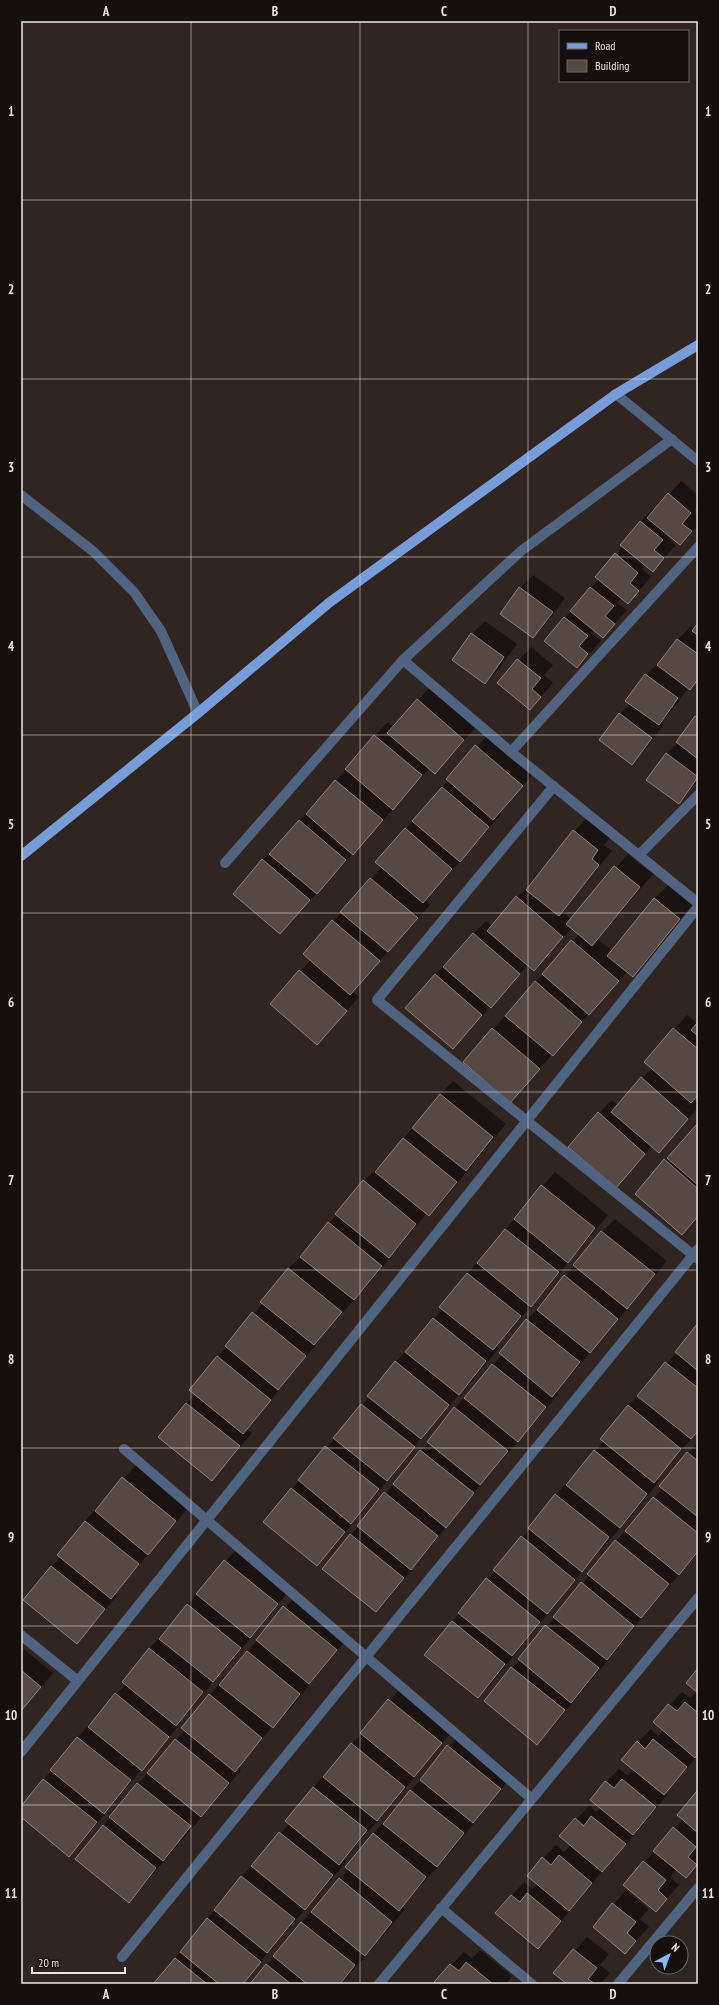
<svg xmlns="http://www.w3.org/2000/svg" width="719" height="2005" font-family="'PT Sans Narrow',sans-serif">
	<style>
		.shadow { fill: #0007 }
		.building { fill: #564944; stroke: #90817c }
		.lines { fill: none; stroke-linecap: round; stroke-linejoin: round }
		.minor { stroke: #506380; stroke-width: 10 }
		.major { stroke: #779dd9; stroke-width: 10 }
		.grid { fill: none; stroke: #ede5e3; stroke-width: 1; stroke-opacity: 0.55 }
		.neatline { fill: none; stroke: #ede5e3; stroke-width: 1.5 }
		.grid-label { font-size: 13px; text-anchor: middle; font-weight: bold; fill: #ede5e3 }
	</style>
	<rect width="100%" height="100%" fill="#312521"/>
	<!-- shadow -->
	<path class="shadow" d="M681,481L698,495V506L694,510L698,513V525L680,544L669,534L667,537L676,545L653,571L646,565L642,569L651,577L628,603L622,598L617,603L627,610L603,636L594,629L591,633L601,641L577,667L545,641L599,579L640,522L654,508L655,510Z
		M533,575L565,598L546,624L533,637L520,588Z
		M485,621L517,644L498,670L485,683L472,634Z
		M698,625V681L690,688L689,687L672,711L661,722L664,724L645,750L632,763L620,714L631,703L627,700L646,675L659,662L661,663L678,639L691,626L695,629Z
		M531,647L553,665L544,675L553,683L530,709L498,683Z
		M431,686L477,726L435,773L429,768L366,840L280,933L263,860L347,769L375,735L388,722L394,727Z
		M698,715V782L679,803L666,754L678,743Z
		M489,733L535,772L500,813L501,814L473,847L425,900L430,905L352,991L359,997L317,1043L271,1004L311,960L304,954L382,867L406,829Z
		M587,818L611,837L604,845L612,851L562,911L572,920L628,854L653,874L598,939L612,951L655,898L668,885L692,905L646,963L632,976L627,972L510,1101L464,1062L579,934L572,928L534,970L528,965L453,1048L435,975L486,921L492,926L517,897L531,885L574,831Z
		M687,1015L698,1024V1095L694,1099L698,1103V1108L659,1151L652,1146L616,1186L599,1113L612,1100L618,1106L652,1068L645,1062Z
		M453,1081L506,1124L442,1202L429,1215L427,1213L367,1286L317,1341L318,1342L247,1429L252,1433L212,1479L187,1403L196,1394L190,1390L263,1303L262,1302L289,1268L302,1256L364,1181L377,1168L379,1169L440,1094Z
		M698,1124V1216L682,1233L665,1160Z
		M555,1172L608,1215L544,1292L496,1346L499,1348L472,1381L426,1432L330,1552L317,1564L292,1489L370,1396L396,1362L443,1309L441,1307L468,1273Z
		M615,1219L667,1261L603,1338L556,1392L558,1394L531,1427L485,1479L389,1598L376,1611L351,1535L429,1442L455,1408L502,1355L500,1353L527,1319L540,1307L602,1232Z
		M698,1324V1431L657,1478L659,1481L633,1514L587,1565L491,1684L478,1697L425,1655L530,1529L556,1495L604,1441L628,1406L677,1352Z
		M698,1442V1553L646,1612L620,1646L550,1730L537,1743L512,1668L590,1575L616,1541L663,1488L660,1486Z
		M136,1465L189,1507L114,1594L117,1596L77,1642L51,1567L61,1557L85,1521Z
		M238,1547L290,1590L226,1668L179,1721L181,1723L154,1756L141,1770L82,1842L69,1855L21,1816V1808L78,1737L126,1684L123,1682L150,1648Z
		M297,1594L349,1636L286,1714L272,1727L238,1767L241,1770L214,1803L129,1902L103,1826L138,1784L185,1730L210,1695Z
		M21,1647L53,1673L21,1711Z
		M698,1670V1756L666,1792L668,1794L638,1831L604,1869L551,1934L538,1947L497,1913L524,1882L532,1889L538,1884L543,1858L556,1845L564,1852L571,1845L561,1836L589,1806L596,1812L601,1808L591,1800L606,1782L619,1769L627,1775L634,1769L638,1742L651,1729L658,1736L664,1730L654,1722L682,1692L690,1698L697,1691Z
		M402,1687L454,1729L390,1807L343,1860L346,1862L318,1895L272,1947L244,1984H154L242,1876L290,1823L287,1821L314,1787Z
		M461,1733L513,1775L450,1853L402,1906L405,1909L378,1942L341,1984H252L301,1923L349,1869L373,1834Z
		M698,1791V1865L686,1877L676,1869L670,1877L679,1885L655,1911L624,1885L683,1819L678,1815Z
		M626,1890L648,1909L640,1919L649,1927L625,1953L594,1927Z
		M587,1937L609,1954L600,1965L610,1973L600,1984H568L555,1973Z
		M480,1950L512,1976L506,1984H438L451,1965L464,1952L472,1958Z"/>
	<!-- building -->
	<path class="building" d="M668,493L691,513L682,524L692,531L680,545L647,518Z
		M640,521L663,540L654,550L664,558L653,572L620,545Z
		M615,553L638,573L630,583L639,591L628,604L595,577Z
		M519,587L553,612L533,638L500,614Z
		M590,587L614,606L605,616L615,624L603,638L570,611Z
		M564,617L588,636L579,646L588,654L577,668L544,641Z
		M698,623V635L692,631Z
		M471,633L504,657L485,684L452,660Z
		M677,639L698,654V679L690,690L657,665Z
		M517,659L541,678L532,689L541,697L530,710L497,683Z
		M645,674L678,698L659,725L625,701Z
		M417,699L464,740L435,774L387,733Z
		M619,713L652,738L632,765L599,740Z
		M695,716L698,718V759L676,742Z
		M374,735L422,775L393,810L345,769Z
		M475,745L523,786L493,820L446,779Z
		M666,753L698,777L679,804L646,780Z
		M335,780L383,820L353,855L306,814Z
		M442,787L489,827L460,862L412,821Z
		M299,820L346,860L317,894L269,854Z
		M405,828L452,869L423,903L375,862Z
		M573,830L598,850L592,859L599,865L559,916L526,890Z
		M262,859L310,900L280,934L233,894Z
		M614,866L640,887L592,946L566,924Z
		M370,878L418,918L388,952L340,912Z
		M516,896L563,937L534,971L487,931Z
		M654,898L680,919L633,977L607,956Z
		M332,920L380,961L350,995L303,954Z
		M473,933L520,974L491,1008L443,967Z
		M571,940L619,981L589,1015L542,974Z
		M299,970L347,1011L317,1045L270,1004Z
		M435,974L482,1015L453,1049L405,1008Z
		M535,981L582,1022L553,1056L505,1016Z
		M698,1022V1036L691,1030Z
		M492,1028L540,1069L510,1103L463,1062Z
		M673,1028L698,1049V1095L691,1103L644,1062Z
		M641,1077L688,1119L659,1153L611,1112Z
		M440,1094L493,1137L466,1171L412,1128Z
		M598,1112L645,1154L616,1188L568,1147Z
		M697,1124L698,1125V1185L667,1158Z
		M403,1138L457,1182L429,1216L375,1172Z
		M664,1159L698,1189V1216L682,1235L635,1194Z
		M363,1180L416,1224L389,1258L335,1214Z
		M541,1185L595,1228L568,1263L514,1219Z
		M328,1222L382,1266L354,1300L300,1257Z
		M505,1229L559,1272L531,1307L477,1263Z
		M601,1231L655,1274L627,1309L573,1265Z
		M288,1268L342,1312L314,1345L260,1302Z
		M467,1273L521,1316L493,1350L439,1307Z
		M564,1275L618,1319L590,1353L537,1310Z
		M252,1312L306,1356L278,1390L225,1346Z
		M433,1318L486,1361L459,1395L405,1352Z
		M526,1319L580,1362L552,1397L499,1353Z
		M698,1323V1371L675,1352Z
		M217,1356L271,1400L243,1434L189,1390Z
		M395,1361L449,1405L421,1439L367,1396Z
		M665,1362L698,1388V1431L691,1439L637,1396Z
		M492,1364L546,1407L518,1442L464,1398Z
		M186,1403L240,1446L212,1481L158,1437Z
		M361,1404L415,1447L387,1481L333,1438Z
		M628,1405L681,1449L654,1483L600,1439Z
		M454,1407L508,1451L480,1485L427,1442Z
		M325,1446L379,1489L351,1524L298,1480Z
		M420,1450L474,1493L446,1528L393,1484Z
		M594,1450L647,1494L620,1528L566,1485Z
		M687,1452L698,1461V1517L659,1486Z
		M122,1477L176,1521L148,1555L95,1511Z
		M291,1488L345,1532L317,1566L263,1522Z
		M384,1492L438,1536L411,1570L357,1526Z
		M555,1494L609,1537L582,1572L528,1528Z
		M653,1497L698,1533V1551L679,1575L625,1531Z
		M85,1521L139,1564L111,1599L57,1555Z
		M350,1534L404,1578L376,1612L322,1569Z
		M521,1536L575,1580L547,1614L493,1570Z
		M615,1540L669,1584L641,1618L587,1574Z
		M224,1560L278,1604L250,1638L196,1594Z
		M51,1566L105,1609L77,1644L23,1600Z
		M486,1578L540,1622L512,1656L458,1613Z
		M581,1582L634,1626L607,1660L553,1617Z
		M187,1604L241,1648L213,1682L159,1639Z
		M283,1606L337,1650L309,1684L256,1640Z
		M452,1621L505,1664L478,1698L424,1655Z
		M545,1625L599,1668L571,1703L518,1659Z
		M149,1648L203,1692L176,1726L122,1682Z
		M247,1651L300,1694L273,1728L219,1685Z
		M511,1667L565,1710L537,1745L484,1701Z
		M698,1668V1693L686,1683Z
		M21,1670L41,1687L21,1711Z
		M115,1693L169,1737L142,1771L88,1727Z
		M209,1694L262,1738L235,1772L181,1728Z
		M388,1699L442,1743L414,1777L360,1733Z
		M685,1702L698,1713V1754L695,1758L653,1722L668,1704L677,1711Z
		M77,1737L131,1780L104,1814L50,1770Z
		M175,1739L229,1783L201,1817L147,1773Z
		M653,1739L687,1767L664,1795L621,1760L637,1741L645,1749Z
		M351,1743L405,1787L377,1821L323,1777Z
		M447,1745L501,1789L473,1823L420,1780Z
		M43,1779L97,1822L69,1857L21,1817V1806Z
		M622,1779L656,1807L633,1835L590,1800L605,1781L614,1788Z
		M137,1783L191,1826L163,1861L109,1817Z
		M313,1787L367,1830L339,1865L285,1821Z
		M410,1790L464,1833L437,1867L383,1824Z
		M697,1791L698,1792V1833L677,1815Z
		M591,1816L626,1844L602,1872L559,1836L575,1818L584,1826Z
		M103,1825L156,1868L129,1903L75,1859Z
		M673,1827L696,1847L688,1857L697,1865L686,1878L653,1851Z
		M279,1832L333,1875L305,1910L251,1866Z
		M373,1833L426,1877L399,1911L345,1867Z
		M559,1855L592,1883L569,1911L527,1876L542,1857L551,1865Z
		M643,1861L666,1880L658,1890L667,1899L656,1912L623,1885Z
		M241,1876L295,1919L267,1953L214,1910Z
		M339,1878L392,1922L365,1956L311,1912Z
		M527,1893L561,1921L538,1949L495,1913L511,1895L520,1902Z
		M612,1903L636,1922L627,1933L636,1941L625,1954L593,1927Z
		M207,1918L261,1962L243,1984H219L180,1952Z
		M301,1922L355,1965L340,1984H307L273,1956Z
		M573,1949L597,1968L588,1979L595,1984H567L553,1973Z
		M175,1958L207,1984H153Z
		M466,1962L493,1984H436L434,1982L450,1964L459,1971Z
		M266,1964L291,1984H250Z"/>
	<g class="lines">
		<!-- minor -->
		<path class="minor" d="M616,394L698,461
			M21,495L94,552L134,592L161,631L198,713
			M403,660L511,752L698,903
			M511,752L698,547
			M554,786L377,1000L698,1259
			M639,855L698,795
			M225,863L403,660L521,551L672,439
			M124,1449L532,1799
			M21,1635L78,1681
			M21,1752L698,907
			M441,1908L532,1984
			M122,1957L698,1249
			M379,1984L698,1598
			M618,1984L698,1888"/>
		<!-- major -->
		<path class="major" d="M21,856L198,713L330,602L616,394L698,345"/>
	</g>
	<!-- grid -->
	<path class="grid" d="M191,21V1984M360,21V1984M528,21V1984M21,200H698M21,379H698M21,557H698M21,735H698M21,913H698M21,1092H698M21,1270H698M21,1448H698M21,1626H698M21,1805H698"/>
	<!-- border -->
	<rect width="719" height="2005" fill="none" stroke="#150f0e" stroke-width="44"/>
	<!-- legend -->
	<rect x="559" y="30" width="130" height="52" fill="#150f0e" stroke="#6b6563"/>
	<rect x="567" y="43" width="20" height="6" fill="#779dd9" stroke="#6b6563"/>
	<text x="595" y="50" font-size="12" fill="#ede5e3">Road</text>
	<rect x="567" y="60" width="20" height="12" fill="#564944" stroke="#6b6563"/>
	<text x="595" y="70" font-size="12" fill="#ede5e3">Building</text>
	<!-- north arrow -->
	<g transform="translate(669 1955) rotate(41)"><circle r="19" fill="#150f0e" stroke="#6b6563"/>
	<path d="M0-3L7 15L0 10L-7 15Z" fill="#8db9fc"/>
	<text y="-6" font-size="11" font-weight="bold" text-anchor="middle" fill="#ede5e3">N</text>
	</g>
	<!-- scale -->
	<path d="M32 1967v6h93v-6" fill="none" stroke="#ede5e3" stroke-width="2"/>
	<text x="38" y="1967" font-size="12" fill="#ede5e3" stroke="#150f0e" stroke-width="3" paint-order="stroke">20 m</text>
	<rect x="22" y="22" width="675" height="1961" class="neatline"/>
	<g class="grid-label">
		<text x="106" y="16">A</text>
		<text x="275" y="16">B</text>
		<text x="444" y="16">C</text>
		<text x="613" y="16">D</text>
		<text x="11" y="116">1</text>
		<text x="708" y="116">1</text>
		<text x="11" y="294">2</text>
		<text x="708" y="294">2</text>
		<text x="11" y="472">3</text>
		<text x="708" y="472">3</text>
		<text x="11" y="651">4</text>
		<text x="708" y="651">4</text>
		<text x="11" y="829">5</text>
		<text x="708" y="829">5</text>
		<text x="11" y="1007">6</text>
		<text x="708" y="1007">6</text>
		<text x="11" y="1185">7</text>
		<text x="708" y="1185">7</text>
		<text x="11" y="1364">8</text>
		<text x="708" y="1364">8</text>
		<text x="11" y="1542">9</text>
		<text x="708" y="1542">9</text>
		<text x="11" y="1720">10</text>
		<text x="708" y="1720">10</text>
		<text x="11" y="1898">11</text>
		<text x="708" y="1898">11</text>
		<text x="106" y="1999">A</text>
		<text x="275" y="1999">B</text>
		<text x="444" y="1999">C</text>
		<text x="613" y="1999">D</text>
	</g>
</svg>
